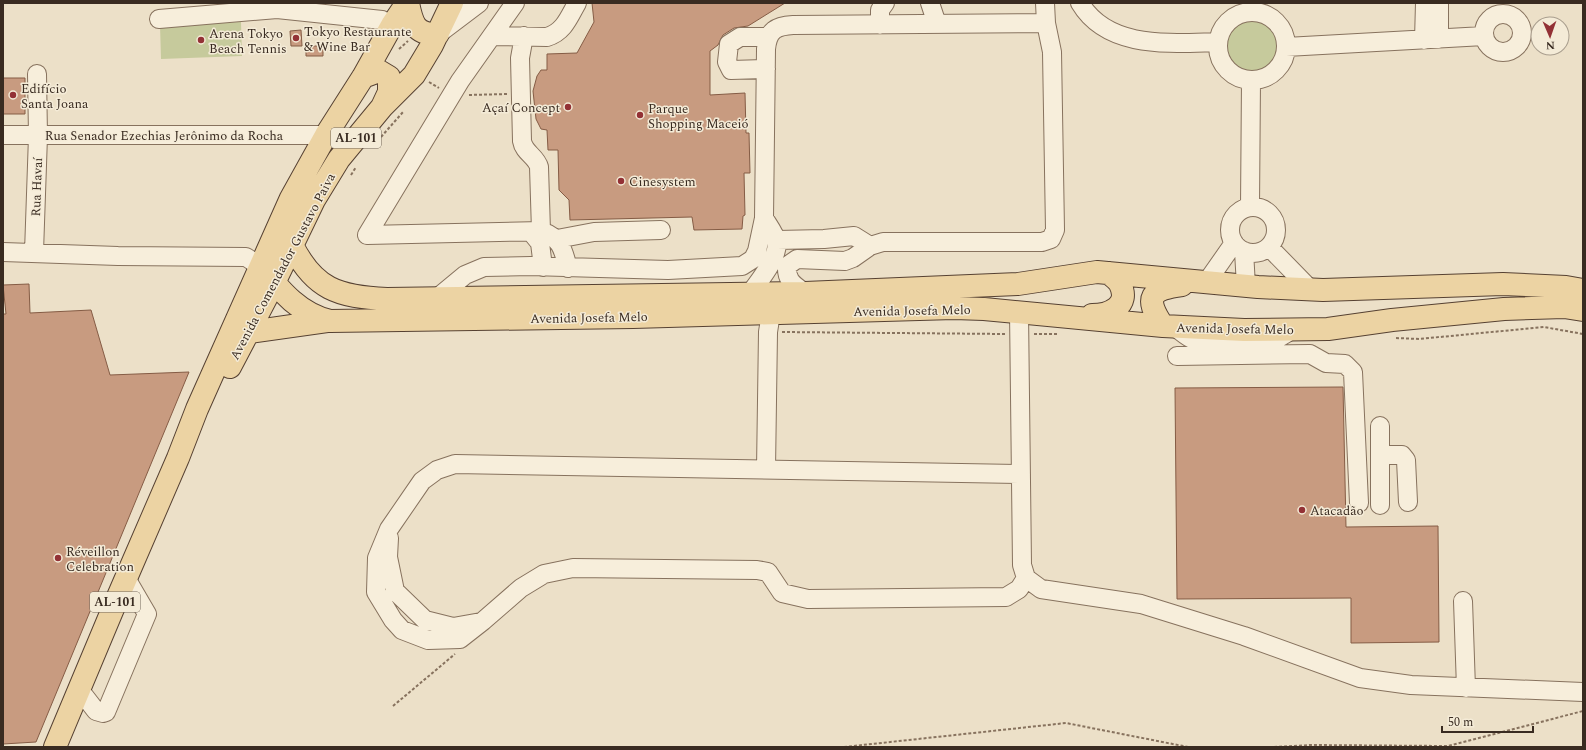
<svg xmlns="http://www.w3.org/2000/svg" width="1586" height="750" font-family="Spectral,serif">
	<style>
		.green { fill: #c6ca9c }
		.building { fill: #c89b80; stroke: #855c45 }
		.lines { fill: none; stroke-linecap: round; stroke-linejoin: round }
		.minor-casing { stroke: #87725e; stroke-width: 20 }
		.major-casing { stroke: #564132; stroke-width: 24 }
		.path { stroke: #87725e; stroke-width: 2; stroke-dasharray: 3 2; stroke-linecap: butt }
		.minor { stroke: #f7eedb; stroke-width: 18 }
		.major { stroke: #ecd3a3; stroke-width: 22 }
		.poi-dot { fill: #933135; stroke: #f4ebd7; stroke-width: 1.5 }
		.labels { text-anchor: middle; stroke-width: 3; stroke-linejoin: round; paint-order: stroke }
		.shield { fill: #f4ebd7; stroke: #716558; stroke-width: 1 }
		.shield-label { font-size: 12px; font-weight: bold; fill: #392b21 }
		.poi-label { font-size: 13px; fill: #392b21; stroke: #f4ebd7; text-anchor: start }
		.street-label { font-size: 13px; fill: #392b21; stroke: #f4ebd7 }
	</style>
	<rect width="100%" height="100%" fill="#ece0c8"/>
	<!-- green -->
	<path class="green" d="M1226 46a26 26 0 1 1 52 0a26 26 0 1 1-52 0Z
		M241,22L242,56L161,59L160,25Z"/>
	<!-- building -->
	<path class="building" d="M592,3H785L748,26L734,28L723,35L718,45L710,51V95L745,93L746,133H749L750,173H744L745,215L743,216L742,229L694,230L692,217L570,220L569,200L559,190L558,150H548L547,130L541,129L536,119L533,91L537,76L541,70H547V54L577,53L594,22Z
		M301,30L302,46H291L290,31Z
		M306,46H323V56H306Z
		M3,78H25V114H3Z
		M29,284L30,313L91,310L110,375L189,372L36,742L3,744V314H6L3,285Z
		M1343,387L1346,527L1438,526L1439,642L1351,643V598L1177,599L1175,388Z"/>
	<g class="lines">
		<!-- minor casing -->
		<g class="minor-casing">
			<path id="minor" d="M930,3L937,24
				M1080,3C1108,50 1171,43 1218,42
				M1425,6L1439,5V39
				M1218 46a34 34 0 1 1 68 0a34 34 0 1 1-68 0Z
				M1484 33a19 19 0 1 1 38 0a19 19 0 1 1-38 0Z
				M159,19L277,9L382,20L392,25
				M880,25V10L885,3
				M438,34L479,3
				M492,36L547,37C564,32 569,17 577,3
				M524,36L520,58L522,141C524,153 536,156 539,167L541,231
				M1424,40L1425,3
				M1286,47L1484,36
				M766,69L731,70L727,62L729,44L740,37H768
				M3,135H326
				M1230 230a23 23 0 1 1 46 0a23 23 0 1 1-46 0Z
				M1250,207L1251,80
				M531,232L540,243L543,267
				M367,235L460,81L515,3
				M367,235L541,231C561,238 563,249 568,268
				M557,239L594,232L661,230
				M777,240L824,239L854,236L870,246
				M1269,247L1310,289
				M1244,251L1246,286
				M3,252L118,256L246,257L261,267
				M34,252L38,136L37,74
				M1206,283L1234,243
				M805,293C794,285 786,281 787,266L797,259L845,261L853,258L870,246L883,242H1042L1051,239L1055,230L1052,52L1046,23
				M749,295C758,282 781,256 776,240C774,232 768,225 764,218L766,49C768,30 776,26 793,25L1046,23L1045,3
				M436,299L465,275L484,267L531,266L668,270L742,266L753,259L757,251L764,218
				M1019,312L1022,565L1026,578L1041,589L1141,604L1244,636L1360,678L1411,685L1583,692
				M1174,326C1180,331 1186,336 1192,339C1204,345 1249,345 1263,343C1274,342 1283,335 1292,330
				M1177,356L1310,354L1326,363L1345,364L1353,372L1359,503
				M1380,455H1402L1406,460L1408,502
				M766,469L768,332L771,313
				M1021,474L455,464L437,470L422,481L389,529L377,558L376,592L393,620L402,630L428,640L460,639L483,621L521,588L544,574L573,568L757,570L768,572L782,593L808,599L1006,597L1019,589L1026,578
				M1380,505V426
				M389,538L388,557L395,591L425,620L453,627L481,622
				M1463,601L1466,688
				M79,689L96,711L103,713L106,712L147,614L126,578"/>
		</g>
		<!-- major casing -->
		<g class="major-casing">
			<path id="major" d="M408,3C412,23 415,35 438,34
				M363,77L379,71L389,77V92L382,107
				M292,245C314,289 338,297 387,299L805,293L1018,284L1097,272L1258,287L1323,290L1503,284L1566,287L1583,290
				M261,267C280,290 299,314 330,321L633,317L954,308L984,309L1163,326L1244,330L1328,329L1392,320L1504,309L1564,307L1583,310
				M1092,315C1109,315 1131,306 1120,284C1118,280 1112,276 1109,273
				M1163,326C1143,297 1151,289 1182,285
				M249,332L327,321
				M230,367L274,283L314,200L339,159L382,107L414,75L432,45L452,3
				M55,747L117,599L178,458L197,409L291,198L326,135L363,77L392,25L407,3"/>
		</g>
		<!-- path -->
		<path class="path" d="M399,49L408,41
			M429,82L439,88
			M469,95L507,94
			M381,137L403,112
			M351,175L356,167
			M782,332L1005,334
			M1034,334H1057
			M1396,338L1419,339L1544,327L1583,334
			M393,706L455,654
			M844,747L1066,723L1188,747
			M1274,747L1311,745L1448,746L1583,711"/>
		<!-- minor -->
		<use href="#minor" class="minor"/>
		<!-- major -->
		<use href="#major" class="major"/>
	</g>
	<!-- markers -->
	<g class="poi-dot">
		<circle cx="296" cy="38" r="4"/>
		<circle cx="201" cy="40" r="4"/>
		<circle cx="13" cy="95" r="4"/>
		<circle cx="568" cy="107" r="4"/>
		<circle cx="640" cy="115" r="4"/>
		<circle cx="621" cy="181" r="4"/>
		<circle cx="1302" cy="510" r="4"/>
		<circle cx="58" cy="558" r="4"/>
	</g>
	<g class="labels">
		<!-- shield labels -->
		<g class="shield">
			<rect x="331" y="128" width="50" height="20" rx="3"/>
			<rect x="90" y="592" width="50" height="20" rx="3"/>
		</g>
		<g class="shield-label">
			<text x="356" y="142">AL-101</text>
			<text x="115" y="606">AL-101</text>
		</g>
		<!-- poi labels -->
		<g class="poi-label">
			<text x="304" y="36">Tokyo Restaurante<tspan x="304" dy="15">&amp; Wine Bar</tspan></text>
			<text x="209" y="38">Arena Tokyo<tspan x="209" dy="15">Beach Tennis</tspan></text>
			<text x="21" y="93">Edifício<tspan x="21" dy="15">Santa Joana</tspan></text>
			<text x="560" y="112" text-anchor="end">Açaí Concept</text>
			<text x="648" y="113">Parque<tspan x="648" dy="15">Shopping Maceió</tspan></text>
			<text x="629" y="186">Cinesystem</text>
			<text x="1310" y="515">Atacadão</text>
			<text x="66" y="556">Réveillon<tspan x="66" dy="15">Celebration</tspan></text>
		</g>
		<!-- street labels -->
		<g class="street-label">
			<text x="164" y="140">Rua Senador Ezechias Jerônimo da Rocha</text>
			<text transform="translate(36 187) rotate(-88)" y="5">Rua Havaí</text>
			<text transform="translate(282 266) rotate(-62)" y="5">Avenida Comendador Gustavo Paiva</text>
			<text transform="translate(912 310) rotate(-1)" y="5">Avenida Josefa Melo</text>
			<text transform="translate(589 317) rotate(-1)" y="5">Avenida Josefa Melo</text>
			<text transform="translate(1235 328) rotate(1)" y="5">Avenida Josefa Melo</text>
		</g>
	</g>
	<!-- border -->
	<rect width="1586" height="750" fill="none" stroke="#392b21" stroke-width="8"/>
	<!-- north arrow -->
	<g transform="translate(1550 36) rotate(178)"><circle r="19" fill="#f4ebd7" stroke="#a99e8e"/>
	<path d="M0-3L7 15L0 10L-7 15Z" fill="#933135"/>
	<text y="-6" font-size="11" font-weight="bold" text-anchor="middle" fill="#392b21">N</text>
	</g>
	<!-- scale -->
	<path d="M1442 726v6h91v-6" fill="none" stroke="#392b21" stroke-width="2"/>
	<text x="1448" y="726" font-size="12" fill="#392b21" stroke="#f4ebd7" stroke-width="3" paint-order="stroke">50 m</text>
</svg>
